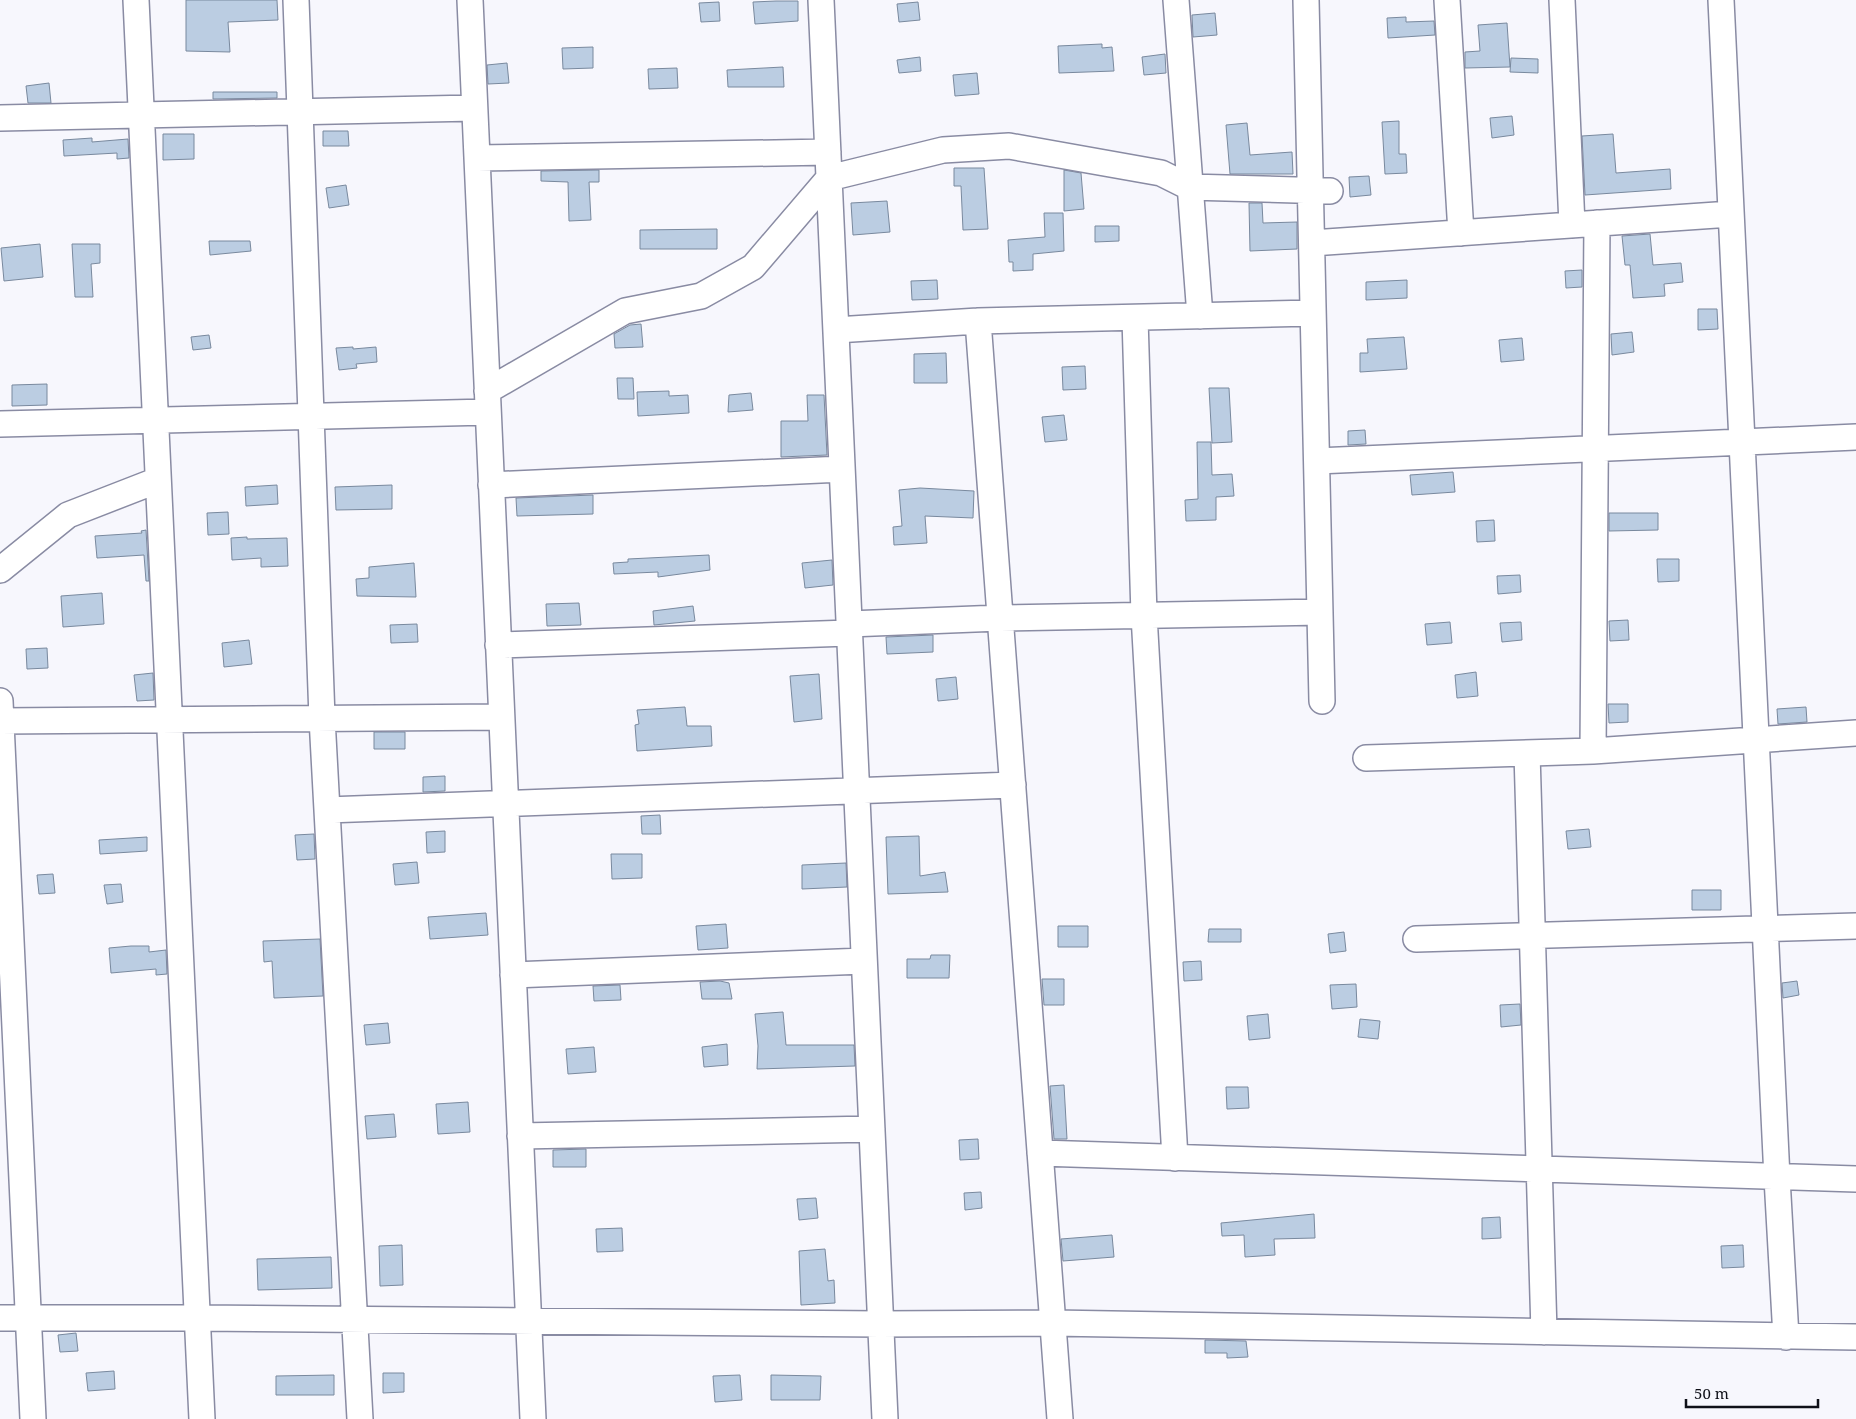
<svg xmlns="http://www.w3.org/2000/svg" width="1856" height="1419" font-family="'Noto Serif',serif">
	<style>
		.building { fill: #bbcde2; stroke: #79899e }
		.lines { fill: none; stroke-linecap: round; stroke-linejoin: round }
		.minor-casing { stroke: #898ba3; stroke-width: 28 }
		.minor { stroke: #fff; stroke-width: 25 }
	</style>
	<rect width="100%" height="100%" fill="#f7f7fd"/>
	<!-- building -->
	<path class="building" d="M186,0H277L278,20L228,22L230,52L186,51Z
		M776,1H798V21L755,24L753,2Z
		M719,2L720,21L701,22L699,3Z
		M918,2L920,20L899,22L897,4Z
		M1215,13L1217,35L1193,37L1192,15Z
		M1406,17V22L1434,21L1435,35L1388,38L1387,18Z
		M1507,23L1510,67L1465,68V52L1480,51L1478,25Z
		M1102,44V48L1112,47L1114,71L1059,73L1058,46Z
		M593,47V68L563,69L562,48Z
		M1165,54L1166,73L1144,75L1142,57Z
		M920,57L921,71L899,73L897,60Z
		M1511,58L1538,59V73L1510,72Z
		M507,63L509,83L488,84L487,65Z
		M783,67L784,87H728L727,70Z
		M677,68L678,88L649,89L648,69Z
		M977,73L979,94L955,96L953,75Z
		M49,83L51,103H28L26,86Z
		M213,92H277V98L213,99Z
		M1512,116L1514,135L1492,138L1490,118Z
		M1399,121V154H1406L1407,173L1385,174L1382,122Z
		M1247,123L1250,155L1292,152L1293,174H1230L1226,125Z
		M323,131H348L349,146H323Z
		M163,134H194V159L163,160Z
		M1613,134L1616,173L1670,169L1671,189L1585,195L1582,136Z
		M92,138V142L128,139L129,158L117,159V153L64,156L63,140Z
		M954,168H984L988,229L963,230L961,186H954Z
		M599,170V182H589L591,220L569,221L568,182L541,181V171Z
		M1064,170L1081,173L1084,209L1064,211Z
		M1369,176L1371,195L1350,197L1349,177Z
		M346,185L349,205L329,208L326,188Z
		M887,201L890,232L853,235L851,203Z
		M1249,203H1262L1263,223L1297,222V249L1250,251Z
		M1044,213H1063L1064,251L1033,254V270L1013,271V262H1009L1008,240L1045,237Z
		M1095,226H1119V241L1095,242Z
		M717,229V249H640V230Z
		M1650,234L1653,265L1681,263L1683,282L1664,284L1665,296L1633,298L1630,265H1625L1622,236Z
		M209,241H250L251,251L210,255Z
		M40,244L43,277L4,281L1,248Z
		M72,244H100V263L91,264L93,297H75Z
		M1582,270V287L1566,288L1565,271Z
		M937,280L938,299L912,300L911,281Z
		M1407,280V298L1366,300V282Z
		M1698,309H1717L1718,329L1698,330Z
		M641,324L643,347L615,348L614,334L630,325Z
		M1632,332L1634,352L1612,355L1611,334Z
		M209,335L211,348L193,350L191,337Z
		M1404,337L1407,369L1360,372V353H1368L1367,339Z
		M1522,338L1524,360L1501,362L1499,340Z
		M353,347V349L376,347L377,362L356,364L357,368L339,370L336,348Z
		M946,353L947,383H914V354Z
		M1085,366L1086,389L1063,390L1062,367Z
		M617,378H633L634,399H618Z
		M47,384V405L12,406V385Z
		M1209,388H1229L1232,442L1212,443Z
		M669,391V396L688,395L689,413L638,416L637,392Z
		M751,393L753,410L728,412L729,395Z
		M807,395H824L827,455L781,457V421H808Z
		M1064,415L1067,440L1045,442L1042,417Z
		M1365,430L1366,444L1348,445V431Z
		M1197,442H1211L1212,475L1232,474L1234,496L1216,497V520L1186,521L1185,500L1198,499Z
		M1453,472L1455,492L1412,495L1410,475Z
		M277,485L278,504L246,506L245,487Z
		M392,485V509L336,510L335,487Z
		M920,488L974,491L973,518L925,516L927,543L894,545L893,527L902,526L899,490Z
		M593,495V514L517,516L516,498Z
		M228,512L229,534L208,535L207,513Z
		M1609,513H1658V530L1609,531Z
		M1494,520L1495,541L1477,542L1476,521Z
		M146,530L149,581H146L144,555L97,558L95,536L142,533L141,531Z
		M247,537V539L287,538L288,566L261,567V558L232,560L231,538Z
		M709,555L710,570L658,577V572L614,574L613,563L628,562V559Z
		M1657,559H1679V581L1658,582Z
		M832,560L833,585L805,588L802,563Z
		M414,563L416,597L357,596L356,579L369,578V567Z
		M1520,575L1521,592L1498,594L1497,576Z
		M102,593L104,624L63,627L61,596Z
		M579,603L581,625L547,626L546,604Z
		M693,606L695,621L654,625L653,611Z
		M1628,620L1629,640L1610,641L1609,621Z
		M1450,622L1452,643L1427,645L1425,624Z
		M1521,622L1522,640L1502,642L1500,623Z
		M417,624L418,642L391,643L390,625Z
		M933,635V652L887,654L886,637Z
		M249,640L252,664L224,667L222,643Z
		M47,648L48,668L27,669L26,649Z
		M1476,672L1478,696L1457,698L1455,675Z
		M153,673L154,700L137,701L134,675Z
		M819,674L822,719L794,722L790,676Z
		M956,677L958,699L938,701L936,679Z
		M1608,704H1628V722L1609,723Z
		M685,707L687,726H711L712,746L637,751L635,725L639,724L637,710Z
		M1806,707L1807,722L1778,724L1777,709Z
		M374,732H405V749H374Z
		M445,776V791L423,792V777Z
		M660,815L661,834H642L641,816Z
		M1589,829L1591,847L1568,849L1566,831Z
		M445,831V852L427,853L426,832Z
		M314,834L315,859L297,860L295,835Z
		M919,836L920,876L945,872L948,892L888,894L886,837Z
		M147,837V851L100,854L99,840Z
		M611,854H642V878L612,879Z
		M417,862L419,883L395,885L393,864Z
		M846,863L847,887L802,889V865Z
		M53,874L55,893L39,894L37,875Z
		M121,884L123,902L107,904L104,885Z
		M1692,890H1721V910H1692Z
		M486,913L488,935L430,939L428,917Z
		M726,924L728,948L698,950L696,926Z
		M1058,926H1088V947H1058Z
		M1209,929H1241V942H1208Z
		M1344,932L1346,951L1330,953L1328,934Z
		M320,939L323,996L274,998L272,961L264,962L263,941Z
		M131,946H149V952L166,950L167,974L156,975V969L111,973L109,948Z
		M931,955H950L949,978H907V959H930Z
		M1201,961L1202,980L1184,981L1183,962Z
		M1042,979H1064V1005H1044Z
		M720,981L729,983L732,999H702L700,982Z
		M1797,981L1799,995L1783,998L1782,983Z
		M1356,984L1357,1007L1332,1009L1330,985Z
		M620,985L621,1000L594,1001L593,986Z
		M1520,1004L1521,1025L1501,1027L1500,1005Z
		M783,1012L786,1045H854L855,1066L757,1069L758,1046L755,1014Z
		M1268,1014L1270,1038L1249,1040L1247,1016Z
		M1360,1019L1380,1021L1378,1039L1358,1037Z
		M388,1023L390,1043L366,1045L364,1025Z
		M727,1044L728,1065L704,1067L702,1047Z
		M594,1047L596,1072L568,1074L566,1049Z
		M1064,1085L1067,1139H1054L1050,1086Z
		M1226,1087H1248L1249,1108L1227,1109Z
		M468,1102L470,1132L438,1134L436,1104Z
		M394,1114L396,1137L367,1139L365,1116Z
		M978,1139L979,1159L960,1160L959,1140Z
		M586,1149V1167H553V1150Z
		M981,1192L982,1208L965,1210L964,1193Z
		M816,1198L818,1218L799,1220L797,1199Z
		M1314,1214L1315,1238L1274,1239L1275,1255L1245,1257L1244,1235L1222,1236L1221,1223Z
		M1500,1217L1501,1238L1482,1239V1218Z
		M622,1228L623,1251L597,1252L596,1229Z
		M1112,1235L1114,1257L1063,1261L1061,1239Z
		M402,1245L403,1285L380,1286L379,1246Z
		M1743,1245L1744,1267L1722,1268L1721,1246Z
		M825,1249L828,1281L834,1280L835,1303L801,1305L799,1251Z
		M331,1257L332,1288L258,1290L257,1259Z
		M76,1333L78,1351L60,1352L58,1335Z
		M1205,1340L1246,1341L1248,1357L1227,1358V1353H1205Z
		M114,1371L115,1389L88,1391L86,1373Z
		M383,1373H404V1392L383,1393Z
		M334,1375V1395H276V1376Z
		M740,1375L742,1400L715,1402L713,1376Z
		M771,1375L821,1376L820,1400H771Z"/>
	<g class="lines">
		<!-- minor casing -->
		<g class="minor-casing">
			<path id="minor" d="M136,0L202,1419
				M296,0L322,718L360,1419
				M470,0L533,1419
				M821,0L885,1419
				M1176,0L1200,316
				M1306,0L1322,701
				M1447,0L1461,233
				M1562,0L1572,225
				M1721,0L1777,1178L1786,1337
				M0,118L474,108
				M477,158L828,152
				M1312,243L1731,214
				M1135,318L1144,615L1175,1158
				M978,321L1060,1419
				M836,330L978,321L1313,313
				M487,391L625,311L701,296L753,267L829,178L943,150L1009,146L1161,173L1189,187L1330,191
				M0,424L488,412
				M1317,461L1856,437
				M491,485L842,469
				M0,570L68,515L158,480
				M849,624L1000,618L1320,612
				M498,645L849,633
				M0,701L33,1419
				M0,721L501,717
				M1593,751L1597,223
				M1527,753L1544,1332
				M1366,758L1593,751L1856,733
				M327,810L1013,785
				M1416,939L1856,926
				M513,975L864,961
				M520,1136L872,1129
				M1040,1153L1856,1179
				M0,1318H198L880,1324L1053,1323L1856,1337"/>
		</g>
		<!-- minor -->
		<use href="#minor" class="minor"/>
	</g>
	<!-- scale -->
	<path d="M1686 1399v8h132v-8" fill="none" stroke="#0f1018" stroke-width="2.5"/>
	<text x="1694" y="1399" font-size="15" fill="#0f1018" stroke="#f7f7fd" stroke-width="4" paint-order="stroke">50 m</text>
</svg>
